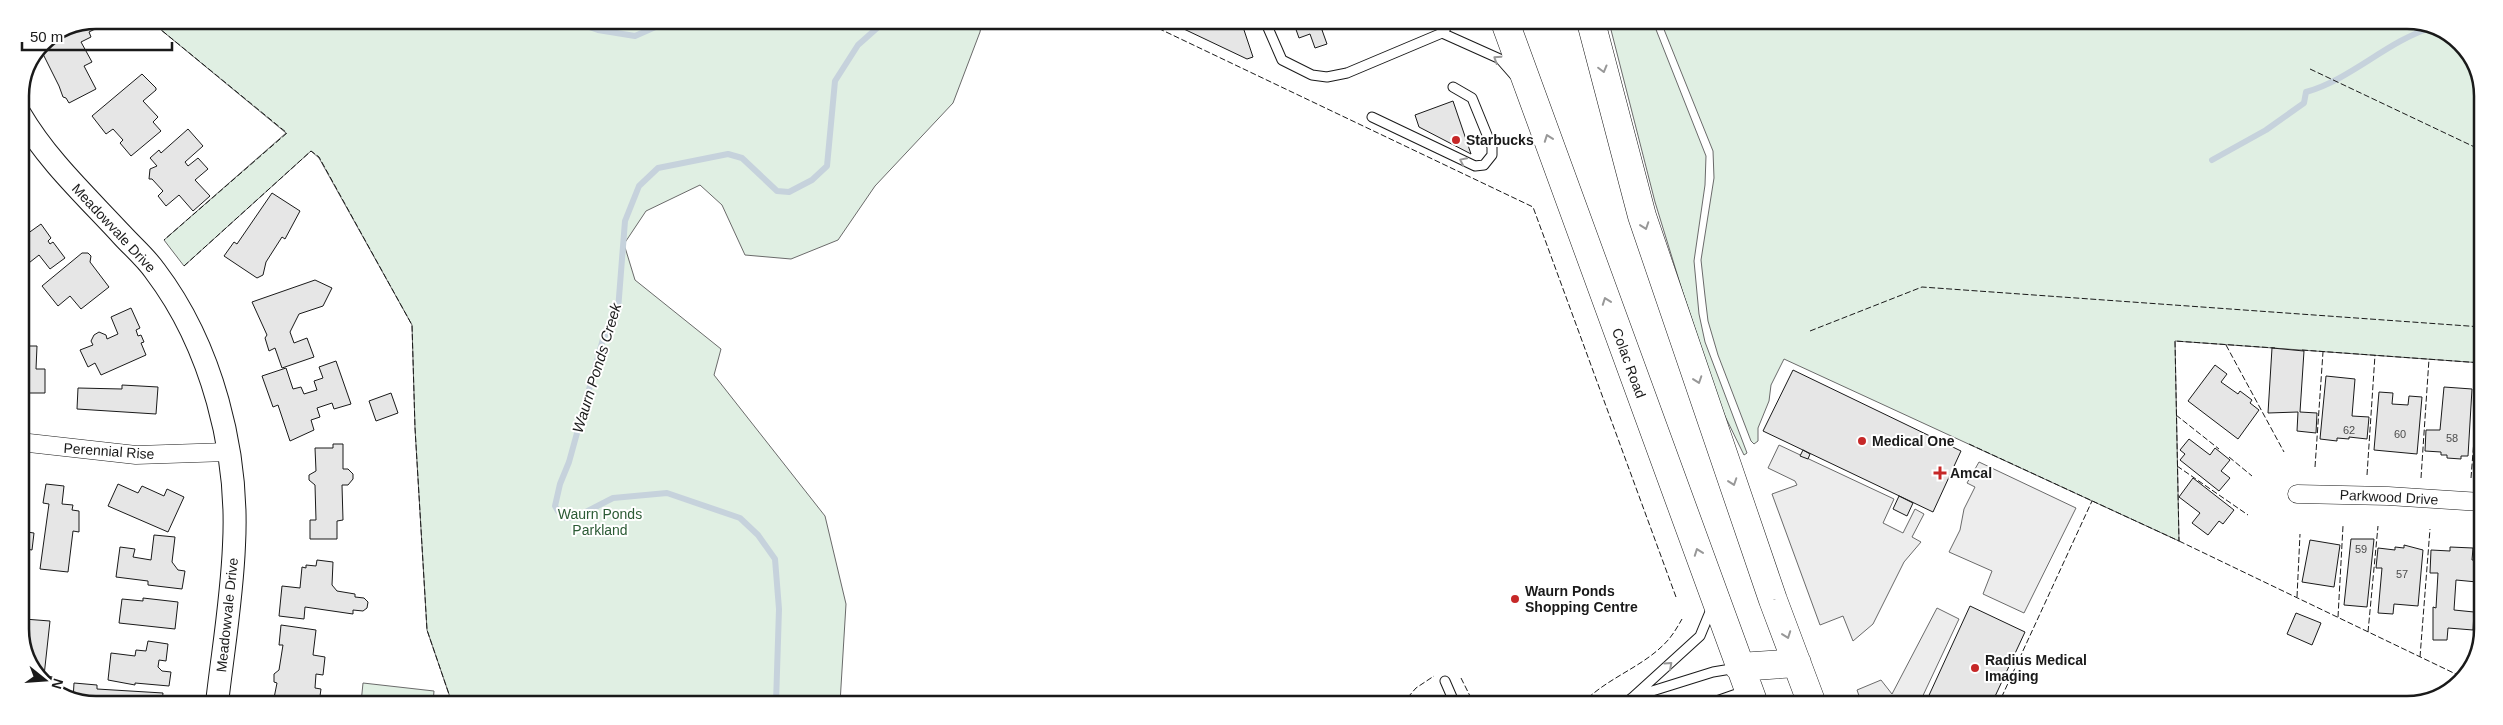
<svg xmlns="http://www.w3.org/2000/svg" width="2503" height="725" font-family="Arial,sans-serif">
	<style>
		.green { fill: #e0efe3; stroke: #6a6a6a }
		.parking { fill: #ededed; stroke: #6a6a6a }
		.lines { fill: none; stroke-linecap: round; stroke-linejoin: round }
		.stream { stroke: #c6d2dc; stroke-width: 6 }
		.building { fill: #e6e6e6; stroke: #1a1a1a }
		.service-casing { stroke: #1a1a1a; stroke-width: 11 }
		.minor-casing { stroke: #1a1a1a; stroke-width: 19 }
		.tertiary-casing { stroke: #1a1a1a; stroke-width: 24 }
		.trunk-casing { stroke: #1a1a1a; stroke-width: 29 }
		.service { stroke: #fff; stroke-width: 9 }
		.minor { stroke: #fff; stroke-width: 18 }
		.tertiary { stroke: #fff; stroke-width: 22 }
		.trunk { stroke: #fff; stroke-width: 28 }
		.fence { stroke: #1a1a1a; stroke-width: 1; stroke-dasharray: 6 2.5; stroke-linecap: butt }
		.oneway { stroke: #989898 }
		.poi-dot { fill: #c62828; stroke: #fff; stroke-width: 2 }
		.labels { text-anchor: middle; stroke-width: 4; stroke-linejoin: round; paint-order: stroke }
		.number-label { font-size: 11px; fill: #4d4d4d }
		.poi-label { font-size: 14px; font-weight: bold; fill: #1a1a1a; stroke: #fff; text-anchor: start }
		.street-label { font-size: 14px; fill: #1a1a1a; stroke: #fff }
		.park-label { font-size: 14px; fill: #2b5a34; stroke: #fff }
		.water-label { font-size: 15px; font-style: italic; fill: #1a1a1a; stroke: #fff }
		.rim { fill: none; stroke: #1a1a1a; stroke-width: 2.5 }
	</style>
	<rect width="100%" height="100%" fill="#fff"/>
	<!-- green -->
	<path class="green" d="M149,20L982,21L980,32L953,103L875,186L838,240L791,259L745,255L722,205L700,185L646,211L624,244L635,280L721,349L714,375L825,516L846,604L840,703H452L427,630L415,428L412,325L319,158L311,151L184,266L164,240L286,133Z
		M1609,22H1653L1706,156L1705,185L1694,261L1699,314L1705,342L1747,453L1744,455L1722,410L1682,290L1655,202Z
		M1661,22L2427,23L2464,46L2483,90L2482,363L2175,341L2179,541L1784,359L1771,385L1769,401L1758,428V441L1754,444L1751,441L1718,355L1708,321L1705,296L1701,260L1714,178L1713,151Z
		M363,683L434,691L433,703H361Z"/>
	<!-- parking -->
	<path class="parking" d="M1779,445L1894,499L1883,523L1903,533L1915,509L1924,514L1912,537L1921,542L1904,562L1873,624L1853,641L1843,616L1820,625L1772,494L1797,485L1795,481L1768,468Z
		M1979,462L2076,508L2024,613L1983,594L1992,571L1949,552L1960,530L1964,509L1975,487L1967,483Z
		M1937,608L1959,619L1919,704H1862L1857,690L1881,680L1892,694Z"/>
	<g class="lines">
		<!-- stream -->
		<path class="stream" d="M572,21L598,30L635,36L669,21
			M2212,160L2266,130L2304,103L2306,92C2352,79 2387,41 2433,27
			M776,703L779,609L775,559L758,535L740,518L667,493L613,498L576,517L566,518L558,511L555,506L560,484L569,462L603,339L618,310L625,221L639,186L658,168L728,154L742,158L777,191L789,192L812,180L827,166L835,81L858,45L885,21"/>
	</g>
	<!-- building -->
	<path class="building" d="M1167,21H1241L1253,57L1247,59Z
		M1293,21H1333L1334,26L1322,30L1327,44L1315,48L1310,34L1299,38Z
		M91,22L95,29L89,32L91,37L81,42L92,62L84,66L96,89L69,103L66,98L63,97L59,86L40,48L42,42Z
		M142,74L156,88V90L143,101L158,117L153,122L161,131L131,156L120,143L123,140L113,129L106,134L92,116Z
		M1453,101L1471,154L1419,127L1415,115Z
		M188,129L203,146L185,162L188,166L198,158L208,169L195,180L210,196L193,211L179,195L166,206L158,196L163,191L152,179H149L150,169L157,166L150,158L159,150L161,153Z
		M272,193L300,211L285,239L282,237L266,262L263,275L257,278L224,256L234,242L237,244Z
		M20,218L25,225L20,228Z
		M41,224L51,238L48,241L50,244L53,242L65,258L50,269L39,255L20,270V239Z
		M82,253H88L91,256L90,262L109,287L81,309L70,296L58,306L42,286Z
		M20,270L24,275L20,282Z
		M315,280L332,288L323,306L299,314L290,332L294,343L307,338L314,357L282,368L275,348L269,351L265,338L267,335L252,302Z
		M131,308L140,328L136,330L138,336L141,335L144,342L141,343L146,355L101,375L95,363L88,367L80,350L93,345L91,341L94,335L99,332L106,335L107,339L118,334L111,317Z
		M20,338H27V346H37L36,369H45V393H29V398H20Z
		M2272,348L2304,351L2300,412L2317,413L2316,433L2297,431L2298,412L2268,413Z
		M336,361L351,404L334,409L332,403L317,408L320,417L311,420L314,430L290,441L278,405L273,407L262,376L286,368L293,389L301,387L304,394L317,390L314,381L323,378L319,367Z
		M2215,365L2227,374L2221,382L2238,394L2240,391L2252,400L2250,403L2259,410L2238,439L2188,401Z
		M1793,370L1961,451L1933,512L1763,431Z
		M2326,376L2355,379L2352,416L2369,417L2367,439L2349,437V439L2337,438V441L2320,439Z
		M122,385L158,387L156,414L77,409L78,388L122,389Z
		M2444,387L2472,389L2468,456H2461V459L2447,458V455H2441V452L2425,451L2426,430H2440Z
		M2379,392L2393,393L2392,404L2408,405L2409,396L2422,397L2417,454L2374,450Z
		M391,393L398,413L376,421L369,401Z
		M2189,439L2210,455L2215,448L2230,460L2221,471L2230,478L2219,491L2180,460L2185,454L2180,450Z
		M333,444H343V469H348L353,474V479L348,485H342L343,520L337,521V539H310V520H316L315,485L309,480V475L316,471L315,448H333Z
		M1803,450L1810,454L1808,459L1800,456Z
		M2193,478L2234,510L2223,524L2219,521L2208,535L2192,523L2200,513L2179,497Z
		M46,484L64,486L62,504L73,505L72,510L79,511V532L73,531L68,572L40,569L49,504L43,503Z
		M118,484L138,493L142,486L164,496L167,489L184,497L168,532L108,506Z
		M1899,496L1913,503L1907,516L1893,509Z
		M20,531L34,533L32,550L20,548Z
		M154,535L175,537L172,562L178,570L185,571L182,589L148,585V581L116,577L120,547L135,549L133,557L151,560Z
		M2351,539H2374L2367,607L2344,605Z
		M2310,540L2340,545L2334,587L2302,582Z
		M2404,545L2423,550L2418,606L2394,604L2393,614L2378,613L2382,568H2376L2378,548L2395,550V547L2404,548Z
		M2450,547L2473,548L2472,560H2478L2477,582L2456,580L2454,610L2474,612L2473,630L2448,628L2447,640H2433V607L2436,608L2438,573H2430L2431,550L2450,551Z
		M317,560L333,562L332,585L337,591L355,594V597L364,598L368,602L367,608L363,611L353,610V614L305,607L304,619L279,616L282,586L300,588L302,567L306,568V565L316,566Z
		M143,598L178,602L175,629L119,623L122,599L143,601Z
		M1970,606L2025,632L1991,705L1925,704Z
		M2296,613L2321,623L2312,645L2287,634Z
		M24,619L50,621L44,676L53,677L52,688L39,679L22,640Z
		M281,625L316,630L313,655L325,657L323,675L316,674L315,688L321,689L319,703H273L277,683L274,682V674L279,670L283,645H279Z
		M148,641L168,644L166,661L159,660L158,667L162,671L171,672L169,686L135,683V685L108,680L111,653L135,656L136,650L146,651Z
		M74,683L97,685V689L163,693L162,703L76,702L73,700Z"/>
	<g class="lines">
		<!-- service casing -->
		<g class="service-casing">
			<path id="service" d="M1265,21L1282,60L1312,75L1327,77L1347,73L1442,33L1451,21
				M1442,33L1500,59L1514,75
				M1372,117L1475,166L1484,165L1492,155V147L1472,98L1453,87
				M1445,681L1455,704
				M1633,697L1700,636L1712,607
				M1624,704L1633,697L1713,672L1737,668
				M1708,704L1745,691"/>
		</g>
		<!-- minor casing -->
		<g class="minor-casing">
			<path id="minor" d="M20,442L136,455L228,452
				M2297,494L2388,496L2481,502"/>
		</g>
		<!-- tertiary casing -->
		<g class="tertiary-casing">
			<path id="tertiary" d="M20,114C47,160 86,196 122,235C133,247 146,258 155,271C212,346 239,452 234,545C232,598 223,650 217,703"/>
		</g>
		<!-- trunk casing -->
		<g class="trunk-casing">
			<path id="trunk" d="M1505,22L1754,704
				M1591,22L1642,216L1773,600L1812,704
				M1739,667L1797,663"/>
		</g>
		<!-- service -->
		<use href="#service" class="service"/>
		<!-- minor -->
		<use href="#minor" class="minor"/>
		<!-- tertiary -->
		<use href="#tertiary" class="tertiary"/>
		<!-- trunk -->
		<use href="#trunk" class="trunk"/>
		<!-- fence -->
		<path class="fence" d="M149,20L287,133L164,240
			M1143,21L1533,207L1676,597
			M2310,69L2483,151
			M184,266L311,151L319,157L412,325L415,428L427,630L452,703
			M1810,331L1922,287L2482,327
			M2226,345L2284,452
			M2302,350L2482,363
			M2176,415L2219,449
			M1969,444L2179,541L2175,341L2275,348
			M2229,457L2252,476
			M2177,466L2248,515
			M2315,467L2323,352
			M2367,475L2375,355
			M2421,478L2429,359
			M2471,478L2480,363
			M2179,541L2462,677
			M2297,597L2300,534
			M2338,617L2343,526
			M2368,632L2378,526
			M2477,654L2481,592
			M2420,657L2430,529
			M1461,678L1474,704
			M1402,704L1416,688L1434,676
			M1582,704C1607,677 1645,667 1669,639C1674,633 1678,626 1682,619
			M1998,705L2092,501"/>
	</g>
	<!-- one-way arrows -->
	<defs><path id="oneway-chevron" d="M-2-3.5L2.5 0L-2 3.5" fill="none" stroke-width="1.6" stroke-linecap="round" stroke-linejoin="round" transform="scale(1.25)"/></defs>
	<g class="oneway">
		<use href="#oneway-chevron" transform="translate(1497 59) rotate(-147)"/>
		<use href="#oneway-chevron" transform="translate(1603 69) rotate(75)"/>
		<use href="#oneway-chevron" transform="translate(1548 138) rotate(-110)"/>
		<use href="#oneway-chevron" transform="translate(1463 161) rotate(-154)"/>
		<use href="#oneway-chevron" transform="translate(1645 226) rotate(71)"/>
		<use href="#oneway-chevron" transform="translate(1606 301) rotate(-110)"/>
		<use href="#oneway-chevron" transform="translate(1698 380) rotate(71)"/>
		<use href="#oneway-chevron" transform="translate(1733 482) rotate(71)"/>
		<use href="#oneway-chevron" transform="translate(1698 552) rotate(-110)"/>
		<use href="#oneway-chevron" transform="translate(1787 635) rotate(70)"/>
		<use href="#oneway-chevron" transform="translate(1669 665) rotate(-42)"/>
	</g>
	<!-- markers -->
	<g class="poi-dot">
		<circle cx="1456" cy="140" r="5"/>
		<circle cx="1862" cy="441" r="5"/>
		<path d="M1937.5 465.5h5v5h5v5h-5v5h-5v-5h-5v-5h5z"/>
		<circle cx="1515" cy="599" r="5"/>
		<circle cx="1975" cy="668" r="5"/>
	</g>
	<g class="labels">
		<!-- number labels -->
		<g class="number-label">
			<text x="2349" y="434">62</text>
			<text x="2400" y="438">60</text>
			<text x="2452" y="442">58</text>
			<text x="2361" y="553">59</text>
			<text x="2402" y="578">57</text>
		</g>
		<!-- poi labels -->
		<g class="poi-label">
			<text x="1466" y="145">Starbucks</text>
			<text x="1872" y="446">Medical One</text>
			<text x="1950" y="478">Amcal</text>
			<text x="1525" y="596">Waurn Ponds<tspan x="1525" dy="16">Shopping Centre</tspan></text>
			<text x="1985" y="665">Radius Medical<tspan x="1985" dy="16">Imaging</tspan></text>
		</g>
		<!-- street labels -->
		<g class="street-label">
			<text transform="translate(114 228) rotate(47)" y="5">Meadowvale Drive</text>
			<text transform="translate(1629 363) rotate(70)" y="5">Colac Road</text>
			<text transform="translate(109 451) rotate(4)" y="5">Perennial Rise</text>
			<text transform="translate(2389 497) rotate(3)" y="5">Parkwood Drive</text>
			<text transform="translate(227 615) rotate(-84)" y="5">Meadowvale Drive</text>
		</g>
		<!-- park labels -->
		<g class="park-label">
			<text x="600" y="519">Waurn Ponds<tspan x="600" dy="16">Parkland</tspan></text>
		</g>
		<!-- water labels -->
		<g class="water-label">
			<text transform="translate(597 368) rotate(-73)" y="5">Waurn Ponds Creek</text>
		</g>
	</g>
	<!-- crop -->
	<path d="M0 0H2503V725H0ZM96 29H2407A67 67 0 0 1 2474 96V629A67 67 0 0 1 2407 696H96A67 67 0 0 1 29 629V96A67 67 0 0 1 96 29Z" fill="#fff" fill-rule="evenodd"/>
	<path class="rim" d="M96 29H2407A67 67 0 0 1 2474 96V629A67 67 0 0 1 2407 696H96A67 67 0 0 1 29 629V96A67 67 0 0 1 96 29Z"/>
	<!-- north arrow -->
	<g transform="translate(45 680) rotate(107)" stroke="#ffffff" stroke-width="4" paint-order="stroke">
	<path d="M0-4L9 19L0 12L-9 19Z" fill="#1a1a1a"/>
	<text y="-8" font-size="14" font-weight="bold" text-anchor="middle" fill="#1a1a1a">N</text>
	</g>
	<!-- scale -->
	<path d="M22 42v8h150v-8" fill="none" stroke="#1a1a1a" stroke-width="2.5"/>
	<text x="30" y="42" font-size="15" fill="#1a1a1a" stroke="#ffffff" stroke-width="4" paint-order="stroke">50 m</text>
</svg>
